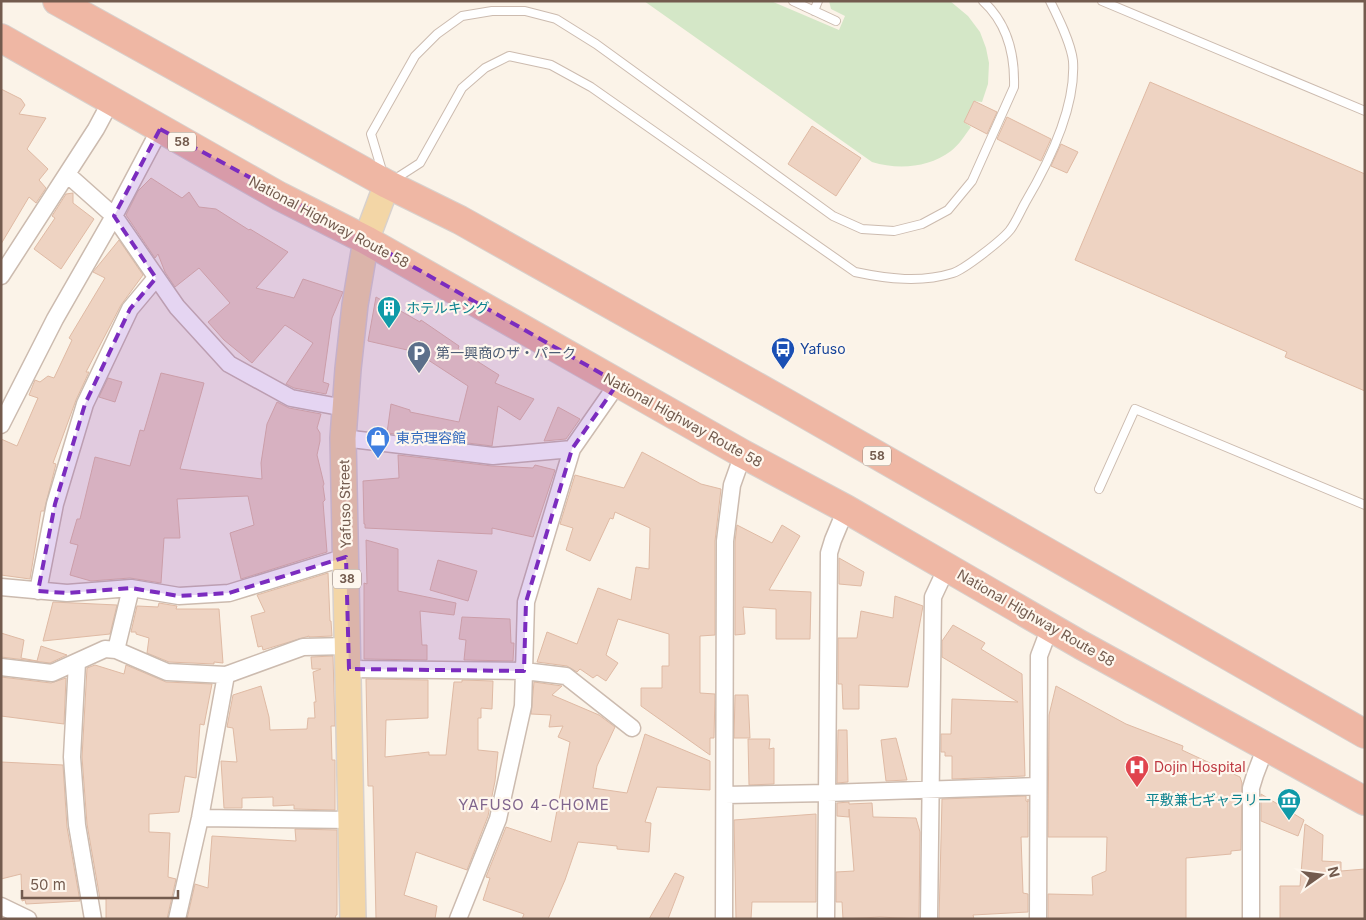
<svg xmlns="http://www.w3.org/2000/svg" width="1366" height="920" font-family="Inter,'Noto Sans JP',sans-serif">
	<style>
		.green { fill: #d4e7c7 }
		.building { fill: #eed3c2; stroke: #dfbaa4 }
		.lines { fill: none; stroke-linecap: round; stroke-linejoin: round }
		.lane-casing { stroke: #ccbbaf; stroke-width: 10 }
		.street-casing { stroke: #ccbbaf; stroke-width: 19 }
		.primary-casing { stroke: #d8d1cd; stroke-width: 28 }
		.highway-casing { stroke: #d8d1cd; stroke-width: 30 }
		.lane { stroke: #fff; stroke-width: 8 }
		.street { stroke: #fff; stroke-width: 16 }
		.primary { stroke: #f3d6a6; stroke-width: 25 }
		.highway { stroke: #efb7a4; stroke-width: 28 }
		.marked { fill: #7b2cbf; fill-opacity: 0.2; stroke: #7b2cbf; stroke-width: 4; stroke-dasharray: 10 6; stroke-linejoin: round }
		.labels { text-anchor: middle; stroke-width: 4.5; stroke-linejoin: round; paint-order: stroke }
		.shield { fill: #fef7ee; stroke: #9d8a7e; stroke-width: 1 }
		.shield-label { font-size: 12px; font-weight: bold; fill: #735b4e }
		.street-label { font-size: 14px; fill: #735b4e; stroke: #fef7ee }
		.culture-label { font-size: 14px; fill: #0d838f; stroke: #fef7ee; text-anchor: start }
		.transit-label { font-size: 14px; fill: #164399; stroke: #fef7ee; text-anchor: start }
		.service-label { font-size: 14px; fill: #4e5e75; stroke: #fef7ee; text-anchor: start }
		.shop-label { font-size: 14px; fill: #366cbe; stroke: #fef7ee; text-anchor: start }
		.health-label { font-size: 14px; fill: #be3a42; stroke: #fef7ee; text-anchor: start }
		.neighbourhood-label { font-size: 15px; letter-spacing: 1px; fill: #81668e; stroke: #fef7ee }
	</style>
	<rect width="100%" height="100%" fill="#fbf3e8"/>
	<!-- green -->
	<path class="green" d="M644,1H771L839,30L845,16L831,9L829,1H950L968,16L980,32L986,48L989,63L988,84L982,102L974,101L964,122L971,127C965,135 959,145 951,151C928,168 898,170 872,162Z"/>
	<!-- building -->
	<path class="building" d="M1150,82L1365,174V391L1285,357L1287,352L1075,260Z
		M1,89L21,99L25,105L19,114L46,118L27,149L48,169L39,180L46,188L36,203L29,197L1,244Z
		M974,101L997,112L987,134L964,122Z
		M1007,117L1051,139L1041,161L997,139Z
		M812,126L861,158L836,196L788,164Z
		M1061,144L1078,152L1067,173L1051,166Z
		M151,178L182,198L189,192L199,207L216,209L249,230L250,229L288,252L256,288L294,298L303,279L343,292L332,318L323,382L329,384L326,394L294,388L286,384L313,343L285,325L252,363L224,340L208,322L230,303L199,268L175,287L165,272L158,254L155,258L126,215L138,191Z
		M73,193V203L94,219L61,269L34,249L55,218L52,216L66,194Z
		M119,240L143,275L121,305L86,372H89L76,400L53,463L56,464L44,511H41L30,579L1,575V439L17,446L38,398L29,395L35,380L40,382L48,376L54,378L72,340L69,338L105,278L93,272Z
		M376,297L420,322L421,320L459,346L458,349L499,375L495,383L534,399L520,420L498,406L492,446L387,433L391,404L410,410V412L459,422L468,386L416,352L368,341Z
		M161,373L204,383L180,469L262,479L261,463L267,424L277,402L289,408L321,414L317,428L320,433V441L317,455L324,484L323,486L325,500L323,502L327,552L241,579L230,533L254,525L248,496L177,499L180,538H164L161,583L130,578L91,581L70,575L78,545L70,543L77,519H80L95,457L130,466L140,430L144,431Z
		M108,378L122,382L115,402L99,397Z
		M558,407L580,419L566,439L544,441Z
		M642,452L701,484L721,489L715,541V635L700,636V693L715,694L714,738H710V755L641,706V688H662V666H669V634L618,619L606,655L618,663L606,681L597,675L593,678L580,669L577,672L567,666L537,662L547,632L577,644L598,588L631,600L636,567L649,569L650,528L615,512L613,519L610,518L590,561L566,550L573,528L560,524L575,475L624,488Z
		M398,455L492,466L533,468L535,465L555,470L533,537L492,528V534L365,528V524H364L363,481L399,478Z
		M737,525L772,543L782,525L800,536L769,590L811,592L810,639H776V609L743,607L745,634L735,635V542Z
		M366,540L398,549V591L456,603L454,615L420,611L422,645H427V660L364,659V583L367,584Z
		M839,558L864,572L861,586L839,584Z
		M438,560L477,571L468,601L430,590Z
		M328,573L330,621H331L332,636L309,637V636L263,650L262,646L258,647L251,616L265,612L257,595Z
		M895,596L923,606L908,687L859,685V709H843L842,684H838V638H857L861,611L893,618Z
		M53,602L117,605L110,634L43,641Z
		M159,603L177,606L176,609H219L223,663L214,662V664L169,662L147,653L149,638L136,634V632H131L137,606L158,607Z
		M462,617L510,619L511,643H514L513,661L464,660L466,640L459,639Z
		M953,625L985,643L981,649L1022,674L1025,776L952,779V756H945V752H941V734H951L952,699L1018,702L942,657V641Z
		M1,633L24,640L21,658L37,661L41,646L67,655L50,663L1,657Z
		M333,656L335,726H331L332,760H335V810L294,809V805L273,806V797L242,798V808H224L221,761L237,762L233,728L227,727L233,695L261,686L269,717L270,730L307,729L308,718H315L314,702H316L313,672L321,669H312L311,657Z
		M95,665L124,674L126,665L166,682L212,684L204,725L200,724L196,778L185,776L179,812L149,814V832L170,833L168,877L176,879L167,919H106V899H100L87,824L82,757L87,668Z
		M1,677L51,683L66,678L64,724L1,716Z
		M366,679L428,680V718L386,720L385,757L429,752V755H446L454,682H462V680L493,681L492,709L481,708V718H478V750L498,752L495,781L488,816L467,870L416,852L404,895L437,906L435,919H376L373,786H368Z
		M534,682L562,686L552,695L599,715L615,727L597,766L593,788L627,793L645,734L710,761V790L657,787L645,822L651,823L649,852L617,849V846L578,842L565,880L548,919H522L524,914L483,900L490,878L486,877L506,827L551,842L570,742L558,737L563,726L549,727L551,715L531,714Z
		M1056,686L1126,724L1183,746L1182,750L1240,777L1242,783L1241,850L1231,851V854L1186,858V919H1048V894L1093,895L1092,877L1106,871L1107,837H1048L1049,715Z
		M735,695H748L750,738H734Z
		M838,730H847L848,782L837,783Z
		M896,738L907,780L886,781L881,740Z
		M748,739H770L769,749L774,748V784L749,785Z
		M1,762L63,765L67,827L80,901L26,904L25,900L22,901L21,874L1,879Z
		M1261,794L1304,820L1298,836L1261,821Z
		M1026,796V801L1028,802V799V837H1021L1023,893L1028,894V912L973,915L974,919H939L942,799Z
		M849,802V804L872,803L873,817L916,818L920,832L919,919L880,917L843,919L842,902H836V872L854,871L849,809V817L837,816V803Z
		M816,814V902H752L751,919H736L734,820Z
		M1305,824L1323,835L1322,861L1341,862V871L1365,869V919H1280V886H1300Z
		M295,829L337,830V915H336L335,919H187L195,884L208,888L212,836L296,841Z
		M675,873L684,877L668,919H649Z"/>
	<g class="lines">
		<!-- lane casing -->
		<g class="lane-casing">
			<path id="lane" d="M793,1L836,21
				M1102,1L1365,111
				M814,11L818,1
				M383,174L371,134L415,56L437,34L462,16L492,11H525L556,19L596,44L833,216L862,229L894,231L922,224L948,210L972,181L1014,87C1015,55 1008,24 983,1
				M392,181L420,163L462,88L485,68L509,56L551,65L591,87L855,272C888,279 921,283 953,273C965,269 1002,240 1010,230C1016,222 1020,212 1025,203C1048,164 1076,107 1073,61C1071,43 1058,17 1050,1
				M1099,489L1135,409L1365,505"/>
		</g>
		<!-- street casing -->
		<g class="street-casing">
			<path id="street" d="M68,175L114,216L177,307L229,364L291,398L345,408
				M1,276L96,129L111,101
				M1,425L55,319L114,216L160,129
				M343,438L493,456L572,449
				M1,587L67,593L131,588L179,596L229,593L346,557
				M38,591L55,504L85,404L130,309L156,278
				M116,650L131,588
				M77,662L72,757L77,825L93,919
				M1,667L52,673L105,649L116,650L167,672L226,675L303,647L348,646
				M349,669L524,671L566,676L632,728
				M725,795L827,793L1038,786
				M200,818L352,820
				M1,906L28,919
				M177,919L200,818L226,675
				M458,919L498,819L523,706L526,602L572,449L618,383
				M724,919L725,541L732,485L743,454
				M826,919L829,553L833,540L846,509
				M929,919L933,597L947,567
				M1038,919L1039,656L1050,627
				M1251,919V788L1255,775L1266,746"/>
		</g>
		<!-- primary casing -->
		<g class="primary-casing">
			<path id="primary" d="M353,919L343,438L348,369L355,305L366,240L387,184"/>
		</g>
		<!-- highway casing -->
		<g class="highway-casing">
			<path id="highway" d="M57,1L387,184L460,220L786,403L1365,734
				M1,38L279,196L366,240L743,454L846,509L1081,645L1365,801"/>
		</g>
		<!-- lane -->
		<use href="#lane" class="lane"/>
		<!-- street -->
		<use href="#street" class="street"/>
		<!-- primary -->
		<use href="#primary" class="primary"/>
		<!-- highway -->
		<use href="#highway" class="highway"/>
	</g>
	<!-- marked area -->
	<path class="marked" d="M160,129L366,240L618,383L572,449L526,602L524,671L349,669L346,557L229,593L179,596L131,588L67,593L38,591L55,504L85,404L130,309L156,278L114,216Z"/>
	<!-- icons -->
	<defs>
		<g id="building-pin" transform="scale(1.25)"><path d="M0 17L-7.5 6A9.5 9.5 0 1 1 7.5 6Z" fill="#0f9aa8" stroke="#fef7ee"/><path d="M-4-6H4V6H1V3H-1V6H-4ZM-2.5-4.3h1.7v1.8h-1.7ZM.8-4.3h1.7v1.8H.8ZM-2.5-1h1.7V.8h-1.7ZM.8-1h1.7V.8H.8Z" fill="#fff"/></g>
		<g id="bus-pin" transform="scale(1.25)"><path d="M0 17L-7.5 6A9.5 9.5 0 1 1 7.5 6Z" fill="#1a4fb4" stroke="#fef7ee"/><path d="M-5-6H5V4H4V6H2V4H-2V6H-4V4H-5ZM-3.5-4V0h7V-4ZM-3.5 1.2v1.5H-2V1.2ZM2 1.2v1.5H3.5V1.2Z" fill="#fff"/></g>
		<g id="parking-pin" transform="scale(1.25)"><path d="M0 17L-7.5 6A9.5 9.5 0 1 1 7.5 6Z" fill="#5c6f8a" stroke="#fef7ee"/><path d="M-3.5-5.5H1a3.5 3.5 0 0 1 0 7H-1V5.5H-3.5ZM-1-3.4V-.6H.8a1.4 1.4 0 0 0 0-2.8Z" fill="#fff"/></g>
		<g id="shop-pin" transform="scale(1.25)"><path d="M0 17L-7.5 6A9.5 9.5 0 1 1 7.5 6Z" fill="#3f7fe0" stroke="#fef7ee"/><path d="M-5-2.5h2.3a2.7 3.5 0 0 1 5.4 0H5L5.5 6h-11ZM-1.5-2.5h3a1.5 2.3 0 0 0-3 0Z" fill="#fff"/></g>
		<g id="hospital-pin" transform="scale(1.25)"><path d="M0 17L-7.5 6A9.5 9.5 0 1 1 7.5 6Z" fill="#e0444e" stroke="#fef7ee"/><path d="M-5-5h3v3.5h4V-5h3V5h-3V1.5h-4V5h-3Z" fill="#fff"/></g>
		<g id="museum-pin" transform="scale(1.25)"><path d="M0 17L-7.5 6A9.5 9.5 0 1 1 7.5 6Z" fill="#0f9aa8" stroke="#fef7ee"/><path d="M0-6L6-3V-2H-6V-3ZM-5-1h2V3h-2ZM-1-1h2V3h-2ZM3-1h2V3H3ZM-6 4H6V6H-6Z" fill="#fff"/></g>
	</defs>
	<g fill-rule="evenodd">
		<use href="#building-pin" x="389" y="308"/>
		<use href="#bus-pin" x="783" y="349"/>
		<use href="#parking-pin" x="419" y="353"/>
		<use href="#shop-pin" x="378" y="438"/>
		<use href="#hospital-pin" x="1137" y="767"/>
		<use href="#museum-pin" x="1289" y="800"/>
	</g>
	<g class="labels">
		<!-- shield labels -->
		<g class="shield">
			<rect x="168" y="132.5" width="28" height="19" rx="4"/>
			<rect x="863" y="446.5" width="28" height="19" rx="4"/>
			<rect x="333" y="569.5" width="28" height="19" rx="4"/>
		</g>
		<g class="shield-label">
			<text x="182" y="146">58</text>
			<text x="877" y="460">58</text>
			<text x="347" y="583">38</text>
		</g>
		<!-- street labels -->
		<g class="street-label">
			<text transform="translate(329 222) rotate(28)" y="5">National Highway Route 58</text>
			<text transform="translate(683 420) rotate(29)" y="5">National Highway Route 58</text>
			<text transform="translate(345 504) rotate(-91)" y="5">Yafuso Street</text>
			<text transform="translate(1036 618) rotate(30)" y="5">National Highway Route 58</text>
		</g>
		<!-- culture labels -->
		<g class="culture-label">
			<text x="406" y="313">ホテルキング</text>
			<text x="1272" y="805" text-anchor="end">平敷兼七ギャラリー</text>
		</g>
		<!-- transit labels -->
		<g class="transit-label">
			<text x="800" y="354">Yafuso</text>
		</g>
		<!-- service labels -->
		<g class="service-label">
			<text x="436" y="358">第一興商のザ・パーク</text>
		</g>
		<!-- shop labels -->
		<g class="shop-label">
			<text x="396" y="443">東京理容館</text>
		</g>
		<!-- health labels -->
		<g class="health-label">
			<text x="1154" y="772">Dojin Hospital</text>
		</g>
		<!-- neighbourhood labels -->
		<g class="neighbourhood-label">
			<text x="534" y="810">YAFUSO 4-CHOME</text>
		</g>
	</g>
	<!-- border -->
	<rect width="1366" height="920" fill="none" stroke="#735b4e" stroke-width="5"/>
	<!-- north arrow -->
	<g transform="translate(1321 875) rotate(76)" stroke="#fef7ee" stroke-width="4" paint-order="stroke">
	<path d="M0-4L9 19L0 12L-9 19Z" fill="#735b4e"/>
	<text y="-8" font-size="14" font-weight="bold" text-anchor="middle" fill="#735b4e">N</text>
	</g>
	<!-- scale -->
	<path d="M22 890v8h156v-8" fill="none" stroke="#735b4e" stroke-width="2.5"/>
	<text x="30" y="890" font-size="15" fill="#735b4e" stroke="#fef7ee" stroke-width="4" paint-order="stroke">50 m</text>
</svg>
